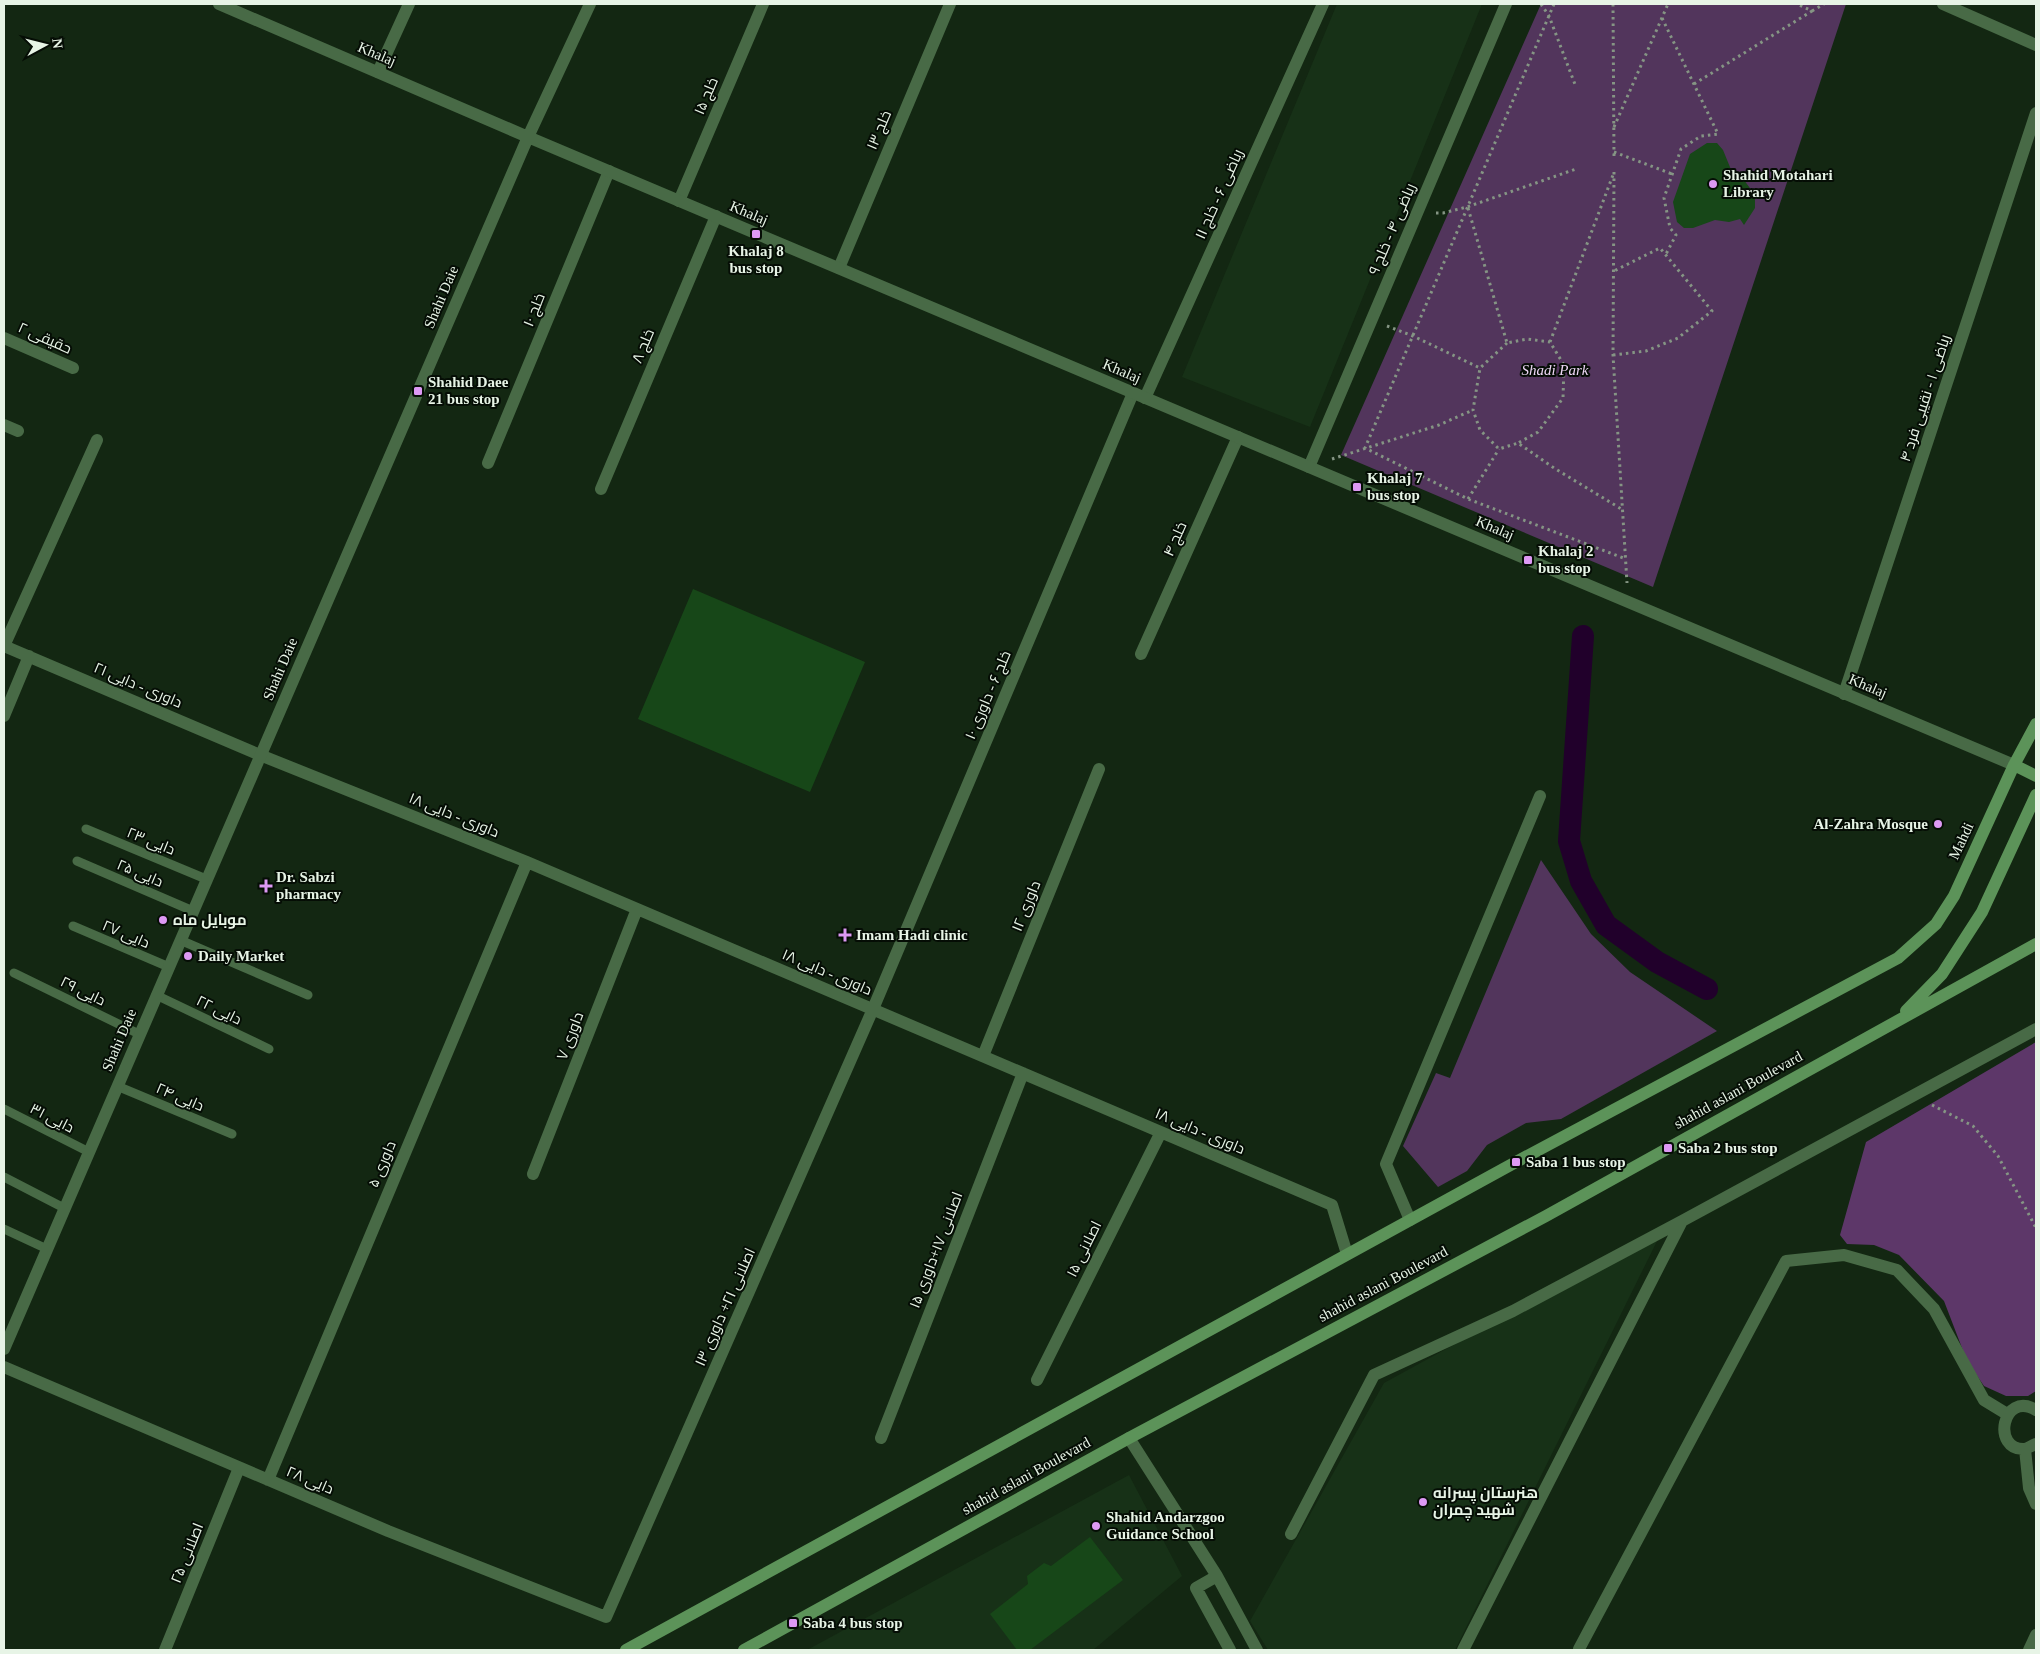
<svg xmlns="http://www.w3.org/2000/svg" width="2040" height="1654" font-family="'Times New Roman',Cairo,serif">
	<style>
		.built { fill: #173117 }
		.green { fill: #52355c }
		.forest { fill: #5d3769 }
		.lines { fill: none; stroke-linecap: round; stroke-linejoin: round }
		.canal { stroke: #21002b; stroke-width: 22 }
		.building { fill: #174718 }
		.path { stroke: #859584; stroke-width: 3; stroke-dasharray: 2.5 4; stroke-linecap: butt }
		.service { stroke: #486a46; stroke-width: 9 }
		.minor { stroke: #486a46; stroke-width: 12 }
		.tertiary { stroke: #486a46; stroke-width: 12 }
		.secondary { stroke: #5c9359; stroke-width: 12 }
		.poi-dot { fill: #dd99f4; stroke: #050d05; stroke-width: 2 }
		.labels { text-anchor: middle; stroke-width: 4; stroke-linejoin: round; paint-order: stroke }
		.street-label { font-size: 15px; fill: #e7f4e6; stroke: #050d05 }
		.poi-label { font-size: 15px; font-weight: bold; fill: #e7f4e6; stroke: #050d05; text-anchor: start }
		.park-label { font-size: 15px; font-style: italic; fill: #edd6f5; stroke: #050d05 }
	</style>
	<rect width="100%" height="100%" fill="#132712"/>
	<!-- built -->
	<path class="built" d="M1337,4H1482L1310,427L1182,377Z
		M1662,1231L1455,1650H1268L1250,1621L1384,1383Z
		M1129,1475L1182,1576L1093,1650H807Z"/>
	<!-- green -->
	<path class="green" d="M1541,4H1846L1653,587L1341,455Z
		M1541,860L1591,934L1630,972L1717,1031L1561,1119L1526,1123L1487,1145L1467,1171L1438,1187L1403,1146L1436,1073L1450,1078Z"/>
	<!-- forest -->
	<path class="forest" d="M2036,1042V1391L2028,1396H2006L1984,1386L1967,1361L1944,1301L1899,1255L1874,1245L1847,1244L1840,1235L1866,1142Z"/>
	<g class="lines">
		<!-- canal -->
		<path class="canal" d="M1583,636L1569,841L1581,881L1606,925L1657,962L1707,989"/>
	</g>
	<!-- building -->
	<path class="building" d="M1707,143H1717L1723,150L1732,172L1744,180L1755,195V208L1744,225L1740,219L1729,222L1715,220L1693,228H1684L1677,222L1673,202L1690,154Z
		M693,589L865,662L810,792L638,719Z
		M1090,1537L1123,1580L1030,1650H1017L990,1614L1028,1584L1027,1576L1044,1563L1051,1566Z"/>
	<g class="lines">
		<!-- path -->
		<path class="path" d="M1541,4L1549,16L1576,87
			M1554,4L1365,448L1468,499L1626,559
			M1613,4L1614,158
			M1812,11L1824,4
			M1662,18L1718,134L1701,136L1681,149L1664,198L1670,228L1676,235L1666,254
			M1694,84L1812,11L1797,4
			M1614,127L1668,4
			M1614,152L1672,174
			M1614,172L1613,355L1627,583
			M1468,208L1507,343L1527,339L1550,342L1564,365L1563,398L1538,432L1518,443
			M1436,213H1443L1467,207L1576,169
			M1387,326L1413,336L1480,368
			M1550,342L1613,175
			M1507,343L1480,368L1473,410L1480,430L1499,449L1518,443L1554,468L1623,510
			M1613,355L1646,351L1678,338L1712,311L1660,248L1614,271
			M1332,459L1439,425L1473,410
			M1468,499L1499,449
			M1932,1105L1973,1126L1998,1156L2036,1228"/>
		<!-- service -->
		<path class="service" d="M86,829L206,879
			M77,861L193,911
			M73,926L169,967
			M180,940L308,995
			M14,973L139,1034
			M156,995L269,1049
			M117,1086L232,1134
			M4,1109L89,1152
			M4,1177L64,1208
			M4,1229L47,1249"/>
		<!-- minor -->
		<path class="minor" d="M1943,4L2036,45
			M378,72L409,4
			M679,201L763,4
			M839,268L950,4
			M4,338L73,368
			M1145,398L1323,4
			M4,425L18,431
			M488,463L609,171
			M1309,467L1506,4
			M601,489L716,216
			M4,646L260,755L527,862L1332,1205L1347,1254
			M4,646L97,440
			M1141,654L1238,437
			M1844,694L2036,113
			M4,716L29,656
			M983,1056L1099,769
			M533,1174L637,909
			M1410,1220L1386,1164L1540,796
			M4,1367L388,1531L606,1617L873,1009L1133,393
			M1037,1380L1161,1132
			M2036,1410C2002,1390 1991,1451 2025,1449C2028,1448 2033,1445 2036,1444
			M881,1438L1023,1073
			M1129,1438L1217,1576L1257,1650
			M2025,1449L2029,1488L2036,1504
			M268,1480L527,862
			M1291,1534L1374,1375L1513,1311L1682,1221L2036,1029
			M1217,1576L1196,1588L1230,1650
			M1579,1649L1786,1261L1844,1255L1897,1270L1934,1309L1984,1400L2007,1414
			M165,1650L239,1468
			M1463,1650L1682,1221
			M2029,1650L2036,1635"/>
		<!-- tertiary -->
		<path class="tertiary" d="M219,4L528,137L2014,765
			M4,1349L528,137L590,4"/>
		<!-- secondary -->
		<path class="secondary" d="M2014,765L2036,776
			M1906,1011L1942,974L1982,912L2036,795
			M626,1650L1516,1162L1898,958L1936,924L1954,896L2014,765L2036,724
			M744,1650L1129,1438L1546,1216L2036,944"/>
	</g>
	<!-- markers -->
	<g class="poi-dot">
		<circle cx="1713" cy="184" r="5"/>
		<rect x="751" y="229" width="10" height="10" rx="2.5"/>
		<rect x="413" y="386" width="10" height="10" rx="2.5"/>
		<rect x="1352" y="482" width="10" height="10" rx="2.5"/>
		<rect x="1523" y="555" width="10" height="10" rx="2.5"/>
		<circle cx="1938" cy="824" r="5"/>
		<path d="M263.5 878.5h5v5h5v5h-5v5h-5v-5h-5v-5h5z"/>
		<circle cx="163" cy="920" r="5"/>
		<path d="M842.5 927.5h5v5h5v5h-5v5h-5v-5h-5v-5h5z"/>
		<circle cx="188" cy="956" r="5"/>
		<rect x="1663" y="1143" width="10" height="10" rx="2.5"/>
		<rect x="1511" y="1157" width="10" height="10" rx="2.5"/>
		<circle cx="1423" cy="1502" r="5"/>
		<circle cx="1096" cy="1526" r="5"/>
		<rect x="788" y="1618" width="10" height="10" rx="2.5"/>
	</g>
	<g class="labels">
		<!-- street labels -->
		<g class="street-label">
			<text transform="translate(377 54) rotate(23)" y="5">Khalaj</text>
			<text transform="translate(706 96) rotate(-67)" y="5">خلج ۱۵</text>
			<text transform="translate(879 130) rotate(-67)" y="5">خلج ۱۳</text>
			<text transform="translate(1219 194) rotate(-66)" y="5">ریاضی ۶ - خلج ۱۱</text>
			<text transform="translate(749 213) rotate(23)" y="5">Khalaj</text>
			<text transform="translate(1392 229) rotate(-67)" y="5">ریاضی ۴ - خلج ۹</text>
			<text transform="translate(441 297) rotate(-67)" y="5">Shahi Daie</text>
			<text transform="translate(534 310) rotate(-68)" y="5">خلج ۱۰</text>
			<text transform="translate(45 338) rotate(24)" y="5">حقیقی ۲</text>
			<text transform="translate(643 346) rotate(-67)" y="5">خلج ۸</text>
			<text transform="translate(1122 371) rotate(23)" y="5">Khalaj</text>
			<text transform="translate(1925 398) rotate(-72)" y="5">ریاضی ۱ - نقیبی فرد ۴</text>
			<text transform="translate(1495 528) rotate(23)" y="5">Khalaj</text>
			<text transform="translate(1175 539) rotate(-66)" y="5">خلج ۴</text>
			<text transform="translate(280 669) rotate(-67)" y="5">Shahi Daie</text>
			<text transform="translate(138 685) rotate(23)" y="5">داوری - دایی ۲۱</text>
			<text transform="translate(1868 686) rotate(23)" y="5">Khalaj</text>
			<text transform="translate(988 695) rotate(-67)" y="5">خلج ۶ - داوری ۱۰</text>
			<text transform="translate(454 815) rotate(22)" y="5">داوری - دایی ۱۸</text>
			<text transform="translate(151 841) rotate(22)" y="5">دایی ۲۳</text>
			<text transform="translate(1961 841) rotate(-65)" y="5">Mahdi</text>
			<text transform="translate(140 873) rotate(23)" y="5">دایی ۲۵</text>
			<text transform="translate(1026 906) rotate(-68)" y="5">داوری ۱۲</text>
			<text transform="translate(126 934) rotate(23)" y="5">دایی ۲۷</text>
			<text transform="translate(827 972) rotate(23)" y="5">داوری - دایی ۱۸</text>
			<text transform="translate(83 991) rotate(26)" y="5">دایی ۲۹</text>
			<text transform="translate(219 1010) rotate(26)" y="5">دایی ۲۲</text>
			<text transform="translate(570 1036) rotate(-69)" y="5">داوری ۷</text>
			<text transform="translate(119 1040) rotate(-67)" y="5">Shahi Daie</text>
			<text transform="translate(1738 1090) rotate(-29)" y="5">shahid aslani Boulevard</text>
			<text transform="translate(180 1097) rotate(23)" y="5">دایی ۲۴</text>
			<text transform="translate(52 1118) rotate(27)" y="5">دایی ۳۱</text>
			<text transform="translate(1200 1131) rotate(23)" y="5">داوری - دایی ۱۸</text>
			<text transform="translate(382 1164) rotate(-67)" y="5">داوری ۵</text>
			<text transform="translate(1084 1249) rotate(-64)" y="5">اصلانی ۱۵</text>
			<text transform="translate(936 1250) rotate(-69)" y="5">اصلانی ۱۷+داوری ۱۵</text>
			<text transform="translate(1383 1284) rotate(-28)" y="5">shahid aslani Boulevard</text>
			<text transform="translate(725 1307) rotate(-66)" y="5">اصلانی ۲۱+ داوری ۱۳</text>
			<text transform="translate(1026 1476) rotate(-29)" y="5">shahid aslani Boulevard</text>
			<text transform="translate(310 1480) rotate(23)" y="5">دایی ۲۸</text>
			<text transform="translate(187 1553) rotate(-68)" y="5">اصلانی ۲۵</text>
		</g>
		<!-- poi labels -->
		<g class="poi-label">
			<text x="1723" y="180">Shahid Motahari<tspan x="1723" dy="17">Library</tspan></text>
			<text x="756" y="256" text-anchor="middle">Khalaj 8<tspan x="756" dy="17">bus stop</tspan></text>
			<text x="428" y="387">Shahid Daee<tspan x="428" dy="17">21 bus stop</tspan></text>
			<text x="1367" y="483">Khalaj 7<tspan x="1367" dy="17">bus stop</tspan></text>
			<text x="1538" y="556">Khalaj 2<tspan x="1538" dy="17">bus stop</tspan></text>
			<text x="1928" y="829" text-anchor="end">Al-Zahra Mosque</text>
			<text x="276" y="882">Dr. Sabzi<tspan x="276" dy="17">pharmacy</tspan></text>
			<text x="173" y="925">موبایل ماه</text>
			<text x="856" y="940">Imam Hadi clinic</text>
			<text x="198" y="961">Daily Market</text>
			<text x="1678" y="1153">Saba 2 bus stop</text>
			<text x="1526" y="1167">Saba 1 bus stop</text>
			<text x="1433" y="1498">هنرستان پسرانه<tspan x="1433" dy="17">شهید چمران</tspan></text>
			<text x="1106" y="1522">Shahid Andarzgoo<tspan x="1106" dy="17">Guidance School</tspan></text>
			<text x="803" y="1628">Saba 4 bus stop</text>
		</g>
		<!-- park labels -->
		<g class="park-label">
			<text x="1555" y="375">Shadi Park</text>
		</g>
	</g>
	<!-- border -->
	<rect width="2040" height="1654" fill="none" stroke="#e7f4e6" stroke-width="10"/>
	<!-- north arrow -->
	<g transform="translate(45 45) rotate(83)" stroke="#050d05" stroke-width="4" paint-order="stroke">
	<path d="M0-4L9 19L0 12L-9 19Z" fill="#e7f4e6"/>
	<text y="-8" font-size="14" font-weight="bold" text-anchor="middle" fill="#e7f4e6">N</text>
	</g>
</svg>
